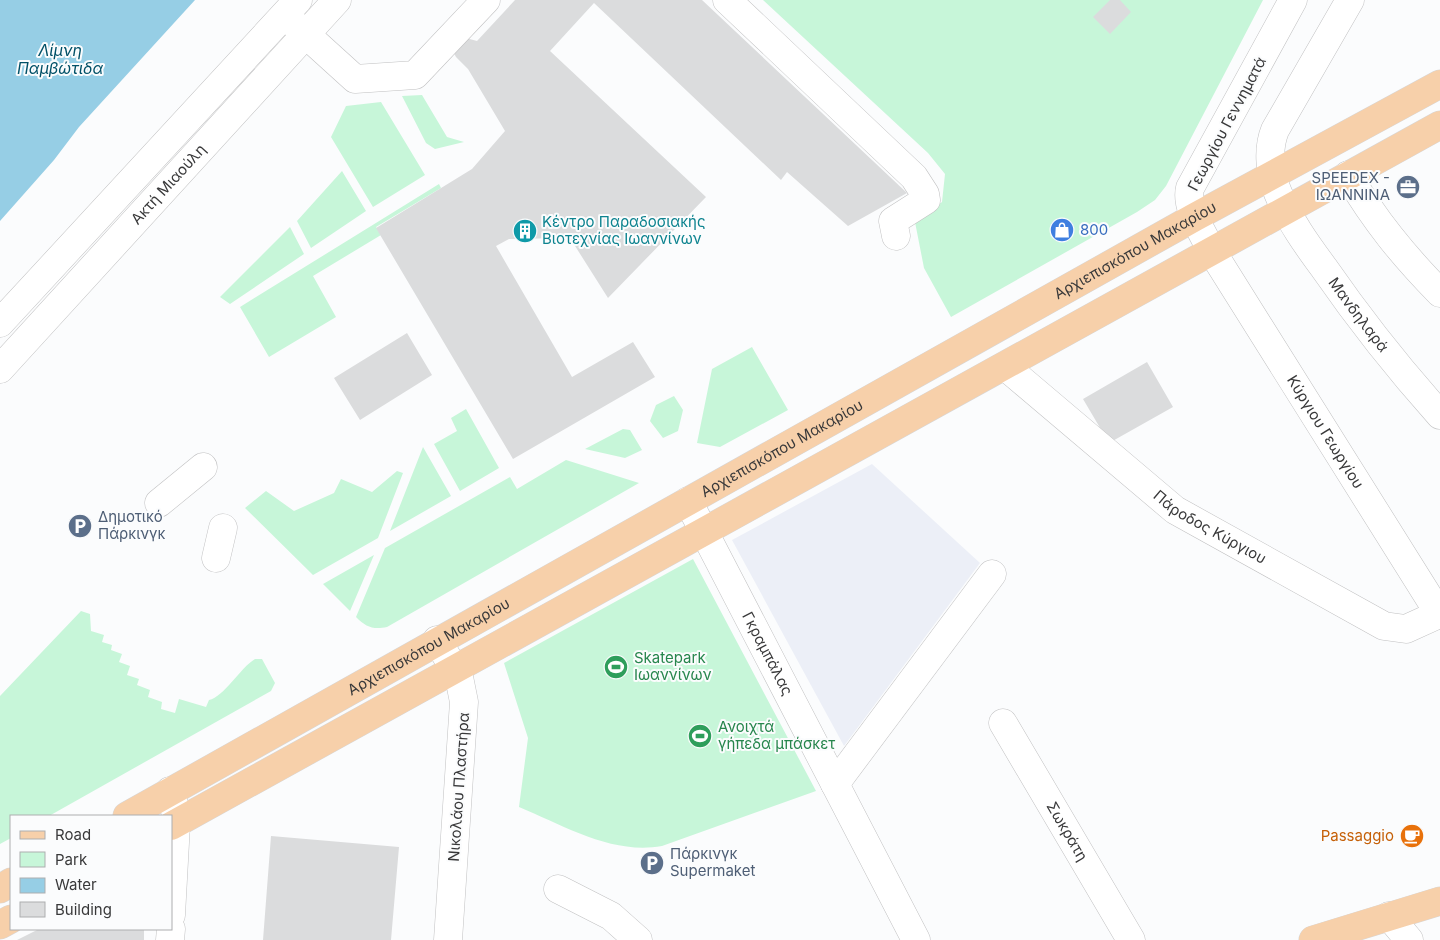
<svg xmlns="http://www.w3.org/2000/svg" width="1440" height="940" font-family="Inter,sans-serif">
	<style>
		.built { fill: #eceff7 }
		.green { fill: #c7f6d9 }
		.water { fill: #96cee5 }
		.building { fill: #dbdcdd }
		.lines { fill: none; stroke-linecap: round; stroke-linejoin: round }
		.minor-casing { stroke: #c1c1c2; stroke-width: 29 }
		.major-casing { stroke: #d7d7d8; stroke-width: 29 }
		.minor { stroke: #fff; stroke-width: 28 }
		.major { stroke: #f7d0aa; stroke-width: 28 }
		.labels { text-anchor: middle; stroke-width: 4; stroke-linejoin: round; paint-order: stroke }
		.street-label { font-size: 15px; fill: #39393a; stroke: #fbfcfd }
		.service-label { font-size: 15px; fill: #4e5e75; stroke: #fbfcfd; text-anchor: start }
		.culture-label { font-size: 15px; fill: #0d838f; stroke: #fbfcfd; text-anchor: start }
		.shop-label { font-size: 15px; fill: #366cbe; stroke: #fbfcfd; text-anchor: start }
		.leisure-label { font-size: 15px; fill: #27864d; stroke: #fbfcfd; text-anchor: start }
		.food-label { font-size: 15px; fill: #c56008; stroke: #fbfcfd; text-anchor: end }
		.water-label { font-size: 16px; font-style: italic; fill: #005067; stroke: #fbfcfd }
	</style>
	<rect width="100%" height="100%" fill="#fbfcfd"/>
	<!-- built -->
	<path class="built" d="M872,464L980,563L844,746L732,540Z"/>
	<!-- green -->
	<path class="green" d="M763,0H1263L1166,186L1155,200L1137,212L951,317L924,268L915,222L942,202L945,174L928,153Z
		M422,95L447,137L464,142L435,149L426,143L402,96Z
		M381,102L425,175L373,207L331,137L346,106Z
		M342,171L366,211L311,248L297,221Z
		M439,184L441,188L376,227L381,235L313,276L336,317L269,357L240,307Z
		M290,227L304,254L230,304L220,297Z
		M752,347L788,410L720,447L697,443L712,369Z
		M674,396L683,410L678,431L663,438L650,421L656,405Z
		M466,409L499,468L460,491L434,444L457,431L451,418Z
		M623,429L630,430L642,450L625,458L585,449Z
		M423,447L451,496L390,531Z
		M566,460L639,483L387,627C373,630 366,627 356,617L385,548L510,477L517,489Z
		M397,471L403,473L378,538L313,575L245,508L266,491L294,511L334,493L341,479L372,492Z
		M374,555L350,611L323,584Z
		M693,559L816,791L662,846C612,855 565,826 519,807L528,738L504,663Z
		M81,611L90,614L91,631L104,635L102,642L112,645L111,650L122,654L119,662L130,666L127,675L139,679L137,685L150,690L148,697L162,702L161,709L175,713L179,699L206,707L209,700C224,697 240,668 255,659H262L275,683L271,691L49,816H11V838L0,844V696Z"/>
	<!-- water -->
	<path class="water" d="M0,0H195L79,127L54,160L0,221Z"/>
	<!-- building -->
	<path class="building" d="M515,0H702L907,193L848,226L787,172L781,180L594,3L550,51L706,197L608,298L570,238L509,239L496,246L572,377L633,342L655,377L513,459L376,228L472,169L505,131L468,69L456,57L450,46L462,37L477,41Z
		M1110,0H1120L1131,12L1110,34L1093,17Z
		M407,333L432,375L360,420L334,378Z
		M1147,362L1173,407L1109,443L1083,399Z
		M271,836L399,847L391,940H263Z
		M39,929H144V940H17Z"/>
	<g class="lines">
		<!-- minor casing -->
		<g class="minor-casing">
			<g id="minor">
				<path d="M727,0L914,177L925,194L926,200L893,221L896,236"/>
				<path id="s1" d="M1293,0L1190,188C1185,207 1203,233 1211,250L1440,615"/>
				<path id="s2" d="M1350,0L1275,130C1267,150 1270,174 1278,193C1289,220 1307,245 1324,268C1360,320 1398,368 1440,415"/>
				<path d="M291,21L355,79L415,75L486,0"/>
				<path d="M1348,175C1375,221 1403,255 1440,293"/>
				<path d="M0,323L298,0"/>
				<path id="s3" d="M1006,367L1175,510L1384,626L1406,629L1439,614"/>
				<path id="s4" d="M0,369L337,0"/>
				<path id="s5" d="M688,501L916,940"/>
				<path d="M159,503L203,467"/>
				<path d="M216,558L223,528"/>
				<path d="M437,640L459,677L464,702L448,940"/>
				<path id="s6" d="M1003,723L1131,940"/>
				<path d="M835,784L992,574"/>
				<path d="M170,791L175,808L176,824L171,915"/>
				<path d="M558,889L611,916L638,940"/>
				<path d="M1389,916L1409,940"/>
				<path d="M170,940L171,929"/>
			</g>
		</g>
		<!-- major casing -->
		<g class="major-casing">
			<g id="major">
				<path id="s7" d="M127,816L1195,217L1440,84"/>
				<path d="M171,826L1440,125"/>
				<path d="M0,889L11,882"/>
				<path d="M0,925L11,919"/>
				<path d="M1313,940L1440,901"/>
			</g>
		</g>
		<!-- minor -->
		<use href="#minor" class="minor"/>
		<!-- major -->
		<use href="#major" class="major"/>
	</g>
	<!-- icons -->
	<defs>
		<g id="office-disc" transform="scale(1.25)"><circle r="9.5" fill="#5c6f8a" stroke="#fbfcfd"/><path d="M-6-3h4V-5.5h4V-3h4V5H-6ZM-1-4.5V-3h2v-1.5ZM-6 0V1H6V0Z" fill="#fff"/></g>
		<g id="shop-disc" transform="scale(1.25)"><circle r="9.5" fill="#3f7fe0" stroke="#fbfcfd"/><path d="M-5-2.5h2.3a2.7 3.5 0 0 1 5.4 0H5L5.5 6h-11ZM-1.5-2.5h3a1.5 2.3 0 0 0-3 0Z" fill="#fff"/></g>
		<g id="building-disc" transform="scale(1.25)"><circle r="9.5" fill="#0f9aa8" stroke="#fbfcfd"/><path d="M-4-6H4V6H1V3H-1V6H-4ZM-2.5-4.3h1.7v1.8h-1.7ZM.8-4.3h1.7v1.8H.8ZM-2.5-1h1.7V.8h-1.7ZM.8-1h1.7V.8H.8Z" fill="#fff"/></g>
		<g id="parking-disc" transform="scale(1.25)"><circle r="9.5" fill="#5c6f8a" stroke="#fbfcfd"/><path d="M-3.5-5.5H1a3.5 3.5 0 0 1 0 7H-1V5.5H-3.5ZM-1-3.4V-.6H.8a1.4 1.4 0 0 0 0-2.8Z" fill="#fff"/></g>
		<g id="stadium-disc" transform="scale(1.25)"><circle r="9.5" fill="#2e9e5b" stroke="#fbfcfd"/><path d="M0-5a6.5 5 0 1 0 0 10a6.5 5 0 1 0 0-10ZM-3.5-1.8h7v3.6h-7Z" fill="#fff"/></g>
		<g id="cafe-disc" transform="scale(1.25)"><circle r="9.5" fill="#e8710a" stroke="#fbfcfd"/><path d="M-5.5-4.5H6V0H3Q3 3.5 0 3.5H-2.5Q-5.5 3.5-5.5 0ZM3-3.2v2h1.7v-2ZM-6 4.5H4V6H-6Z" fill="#fff"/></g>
	</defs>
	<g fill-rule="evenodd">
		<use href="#office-disc" x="1408" y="187"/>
		<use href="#shop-disc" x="1062" y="230"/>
		<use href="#building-disc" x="525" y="231"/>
		<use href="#parking-disc" x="80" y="526"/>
		<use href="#stadium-disc" x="616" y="667"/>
		<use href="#stadium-disc" x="700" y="736"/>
		<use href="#cafe-disc" x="1412" y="836"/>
		<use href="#parking-disc" x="652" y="863"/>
	</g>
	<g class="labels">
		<!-- street labels -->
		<g class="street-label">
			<text transform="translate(1227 124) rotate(-62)" y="5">Γεωργίου Γεννηματά</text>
			<text dy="5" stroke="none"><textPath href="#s4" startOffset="250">Ακτή Μιαούλη</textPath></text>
			<text dy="5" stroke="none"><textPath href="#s7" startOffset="1156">Αρχιεπισκόπου Μακαρίου</textPath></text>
			<text dy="5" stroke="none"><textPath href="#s2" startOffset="361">Μανδηλαρά</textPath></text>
			<text dy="5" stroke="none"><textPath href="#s1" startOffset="496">Κύργιου Γεωργίου</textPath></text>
			<text dy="5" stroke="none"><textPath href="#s7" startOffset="751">Αρχιεπισκόπου Μακαρίου</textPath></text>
			<text dy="5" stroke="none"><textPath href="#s3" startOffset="260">Πάροδος Κύργιου</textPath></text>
			<text dy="5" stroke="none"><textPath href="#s7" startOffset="346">Αρχιεπισκόπου Μακαρίου</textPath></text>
			<text dy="5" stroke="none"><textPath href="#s5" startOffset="172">Γκραμπάλας</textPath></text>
			<text transform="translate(459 787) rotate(-86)" y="5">Νικολάου Πλαστήρα</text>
			<text dy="5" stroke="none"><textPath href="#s6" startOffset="126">Σωκράτη</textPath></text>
		</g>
		<!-- service labels -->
		<g class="service-label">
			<text x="1390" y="183" text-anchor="end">SPEEDEX -<tspan x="1390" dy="17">ΙΩΑΝΝΙΝΑ</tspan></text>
			<text x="98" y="522">Δημοτικό<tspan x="98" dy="17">Πάρκινγκ</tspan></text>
			<text x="670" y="859">Πάρκινγκ<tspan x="670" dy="17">Supermaket</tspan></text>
		</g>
		<!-- culture labels -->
		<g class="culture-label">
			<text x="542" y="227">Κέντρο Παραδοσιακής<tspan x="542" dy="17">Βιοτεχνίας Ιωαννίνων</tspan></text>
		</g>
		<!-- shop labels -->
		<g class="shop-label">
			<text x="1080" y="235">800</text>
		</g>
		<!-- leisure labels -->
		<g class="leisure-label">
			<text x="634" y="663">Skatepark<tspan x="634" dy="17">Ιωαννίνων</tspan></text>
			<text x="718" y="732">Ανοιχτά<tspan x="718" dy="17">γήπεδα μπάσκετ</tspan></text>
		</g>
		<!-- food labels -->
		<g class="food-label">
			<text x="1394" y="841">Passaggio</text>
		</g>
		<!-- water labels -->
		<g class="water-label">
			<text x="60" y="56">Λίμνη<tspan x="60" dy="18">Παμβώτιδα</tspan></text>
		</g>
	</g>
	<!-- legend -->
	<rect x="10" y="815" width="162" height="115" fill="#fbfcfd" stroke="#adaeaf"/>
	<rect x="20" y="831" width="25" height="8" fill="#f7d0aa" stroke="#adaeaf"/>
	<text x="55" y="840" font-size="15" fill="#39393a">Road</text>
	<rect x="20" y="852" width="25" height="15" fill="#c7f6d9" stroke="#adaeaf"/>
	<text x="55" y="865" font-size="15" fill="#39393a">Park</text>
	<rect x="20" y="878" width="25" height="15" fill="#96cee5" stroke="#adaeaf"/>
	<text x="55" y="890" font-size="15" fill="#39393a">Water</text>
	<rect x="20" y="902" width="25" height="15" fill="#dbdcdd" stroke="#adaeaf"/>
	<text x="55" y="915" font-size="15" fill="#39393a">Building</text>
</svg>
